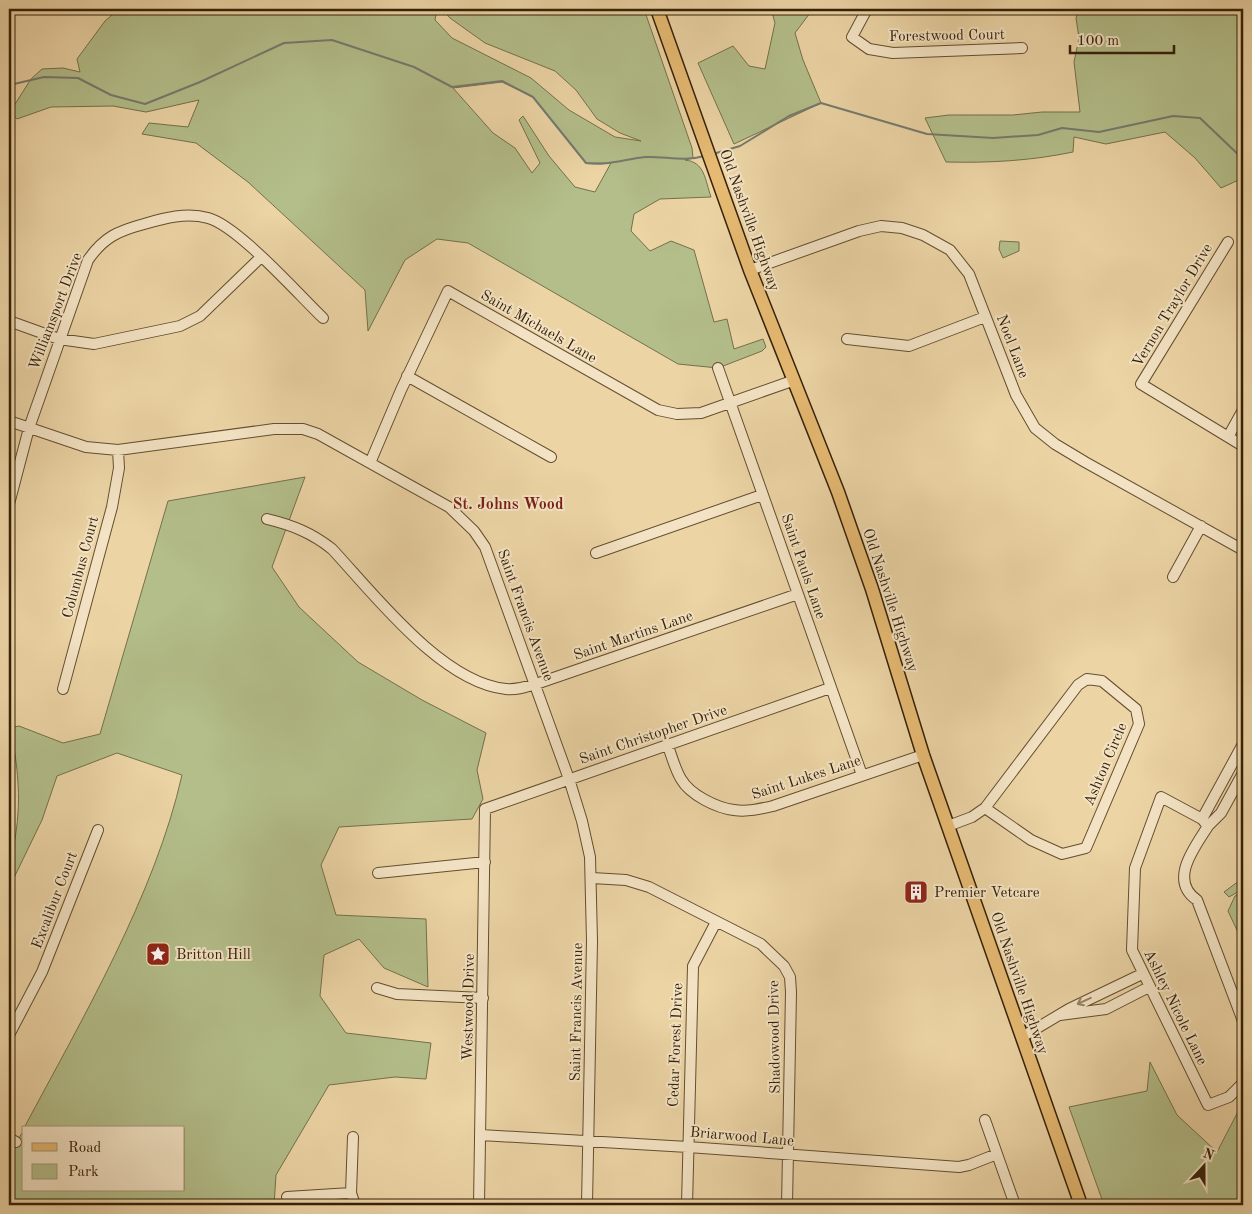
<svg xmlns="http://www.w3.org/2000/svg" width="1252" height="1214" font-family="'Old Standard TT',serif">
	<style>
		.green { fill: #b3be8a; stroke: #74704a; fill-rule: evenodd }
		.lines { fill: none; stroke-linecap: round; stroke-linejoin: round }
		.stream { stroke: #757a6f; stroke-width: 2 }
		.minor-casing { stroke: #634e30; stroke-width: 12 }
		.major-casing { stroke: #352109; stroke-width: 15 }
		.minor { stroke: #f3e3c4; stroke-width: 10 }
		.major { stroke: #e6ba72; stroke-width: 12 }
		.oneway { stroke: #948266 }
		.labels { text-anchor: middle; stroke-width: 4; stroke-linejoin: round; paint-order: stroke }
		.street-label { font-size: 15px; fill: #352109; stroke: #f3e3c4 }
		.poi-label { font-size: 15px; fill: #352109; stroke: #f3e3c4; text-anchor: start }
		.neighbourhood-label { font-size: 16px; font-weight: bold; fill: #7a1f14; stroke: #f3e3c4 }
	</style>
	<rect width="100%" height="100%" fill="#ecd4a5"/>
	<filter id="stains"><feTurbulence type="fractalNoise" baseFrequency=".004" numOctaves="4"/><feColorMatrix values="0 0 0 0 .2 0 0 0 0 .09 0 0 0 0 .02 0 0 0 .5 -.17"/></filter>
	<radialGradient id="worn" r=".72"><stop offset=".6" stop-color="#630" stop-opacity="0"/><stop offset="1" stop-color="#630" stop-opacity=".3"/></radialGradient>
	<!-- green -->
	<path class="green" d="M119,9H437L435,20L452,38L531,78L569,110L615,137L641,141L620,133L597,119L576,90L555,71L485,43L450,18L442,9H644L692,148L693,158L685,160C705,162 705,180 711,197L660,199L634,214L631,231L650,251L671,241L694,250L714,322L727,319L734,349L763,339L766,347L762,351L718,368L678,364L468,243L437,239L405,260L368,331L365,290L248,182L196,143L142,134L149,123L188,127L199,100L146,112L113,106L51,107L17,119L10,112L31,79L42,69L63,68L80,72L77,59L105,21ZM502,82L533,97L586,163H611L595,192L575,187L549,156L523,116L519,120L540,163L532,173L515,148L493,133L453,88Z
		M771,9H813L795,33L803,60L821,103L734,144L698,63L733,46L749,66L765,69L775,23Z
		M1079,9H1243V178L1221,188L1195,158L1165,132L1106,144L1074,137L1073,152C1030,161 989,163 946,162L925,118L949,115H1013L1042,112H1080L1074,62L1079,38L1076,18Z
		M1000,241L1019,242V251L1003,258L999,249Z
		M305,477L272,567L299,607L358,662L422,700L486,733L477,770L483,799L472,819L339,827L321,865L336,915L426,919L428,987L384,968L359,939L324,955L320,996L346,1033L431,1043L426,1079L395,1077L329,1085L276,1175L274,1205H9V1157L24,1129V1190H184V1128H24C82,1019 155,895 182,775L117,753L57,776L42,820L9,888C9,861 17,838 18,812C20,791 16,747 9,728L19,726L63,743L100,734L168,501Z
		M1243,878V889L1229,897L1224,892Z
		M1243,891V943L1228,911L1235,896Z
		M1150,1062L1177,1115L1217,1152L1243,1102V1205H1104L1069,1107L1147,1091Z"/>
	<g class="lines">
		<!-- stream -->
		<path class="stream" d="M9,90L14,84L44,77L78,78L111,95L145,104L200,82L284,43L332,40L414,67L452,87L502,81L533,97L586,163C606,166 626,159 645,157C665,156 684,162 704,156
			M713,154L740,146L789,116L821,103L927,134L993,138L1038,135L1062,128L1099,132L1173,116L1200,118L1243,159"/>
		<!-- minor casing -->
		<g class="minor-casing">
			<path id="minor" d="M867,9L852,37L869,49L893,53L1022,48
				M1228,242L1141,384L1243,446
				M750,270L859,231L881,226L902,228L923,235L950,250L969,274L1016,395L1035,428L1055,444L1085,462L1243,550
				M9,321L59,339L94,344L180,326L200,316L260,258
				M847,339L909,346L985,317
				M718,368L862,775
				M407,376L551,457
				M9,421L86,447L118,450L274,429H303L318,434L449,507L474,531L485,547L569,779L582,821L590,857L592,941L587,1205
				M1228,437L1243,410
				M370,463L401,390L448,291L658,410L677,414L701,413L792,381
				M9,504L29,428L88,260C104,237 118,231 144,224C164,218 187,212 208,218C238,226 298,294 323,318
				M267,519C292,525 312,533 332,549C374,594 442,683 506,689C516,690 526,687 536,684L798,594
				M596,553L762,495
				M1173,577L1201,526
				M63,689L112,507L119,468L118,450
				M1243,744L1202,819L1161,797L1135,868L1132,950L1208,1105L1229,1097L1243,1083
				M668,746C672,757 675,769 681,779C690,795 717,808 734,810C747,812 760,809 773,806L923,755
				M1202,819L1208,826C1195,847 1168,880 1197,900L1243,1021
				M948,826L972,817L985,808L1078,685L1087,679L1102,681L1136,709L1139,724L1086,848L1062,854L1031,840L985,808
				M1208,826L1221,813L1243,773
				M378,873L485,862
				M592,878L626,880L649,887L761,944L784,966L790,977L791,992L787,1205
				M377,988L397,994L483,998
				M1060,1015L1106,1009L1149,987
				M9,1035L42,972L98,830
				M1022,1037L1069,1009L1142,974
				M985,1120L1015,1205
				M481,1135L688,1147L959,1167L969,1165L997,1154
				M353,1137L351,1193L355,1205
				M9,1138L16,1142
				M287,1197L351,1193
				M479,1205L485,809L830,688
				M687,1205L693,966L716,922"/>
		</g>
		<!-- major casing -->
		<g class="major-casing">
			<path id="major" d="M657,9L750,270L838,492L872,589L923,755L1081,1205"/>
		</g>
		<!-- minor -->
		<use href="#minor" class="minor"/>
		<!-- major -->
		<use href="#major" class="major"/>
	</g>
	<!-- one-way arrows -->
	<defs><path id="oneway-shaft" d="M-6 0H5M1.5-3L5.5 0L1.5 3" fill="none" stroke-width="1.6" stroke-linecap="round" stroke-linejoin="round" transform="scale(1.25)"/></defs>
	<use class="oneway" href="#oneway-shaft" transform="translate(1084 1001) rotate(155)"/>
	<!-- icons -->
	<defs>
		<g id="building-square" transform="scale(1.25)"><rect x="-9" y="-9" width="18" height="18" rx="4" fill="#8f2418" stroke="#f3e3c4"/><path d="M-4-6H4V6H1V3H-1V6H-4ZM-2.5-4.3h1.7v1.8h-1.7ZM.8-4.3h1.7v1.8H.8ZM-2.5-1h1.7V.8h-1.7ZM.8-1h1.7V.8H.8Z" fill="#fff"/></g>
		<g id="sight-square" transform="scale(1.25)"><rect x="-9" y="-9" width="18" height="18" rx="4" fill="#8f2418" stroke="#f3e3c4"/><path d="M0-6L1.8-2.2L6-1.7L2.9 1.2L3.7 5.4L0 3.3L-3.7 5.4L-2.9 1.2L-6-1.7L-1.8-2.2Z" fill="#fff"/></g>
	</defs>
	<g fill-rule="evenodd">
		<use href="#building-square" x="916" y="892"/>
		<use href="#sight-square" x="158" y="954"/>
	</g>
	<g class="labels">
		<!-- street labels -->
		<g class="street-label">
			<text transform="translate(947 35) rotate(-1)" y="5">Forestwood Court</text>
			<text transform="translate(750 220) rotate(70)" y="5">Old Nashville Highway</text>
			<text transform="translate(1172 305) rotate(-59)" y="5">Vernon Traylor Drive</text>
			<text transform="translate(55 311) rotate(-69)" y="5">Williamsport Drive</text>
			<text transform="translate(539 326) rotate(30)" y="5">Saint Michaels Lane</text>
			<text transform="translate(1013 346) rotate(69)" y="5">Noel Lane</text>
			<text transform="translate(804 566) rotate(71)" y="5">Saint Pauls Lane</text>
			<text transform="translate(80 567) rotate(-75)" y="5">Columbus Court</text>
			<text transform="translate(891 600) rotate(72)" y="5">Old Nashville Highway</text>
			<text transform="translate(526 615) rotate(70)" y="5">Saint Francis Avenue</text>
			<text transform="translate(633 635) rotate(-19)" y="5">Saint Martins Lane</text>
			<text transform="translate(653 734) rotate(-19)" y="5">Saint Christopher Drive</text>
			<text transform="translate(1105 764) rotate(-67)" y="5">Ashton Circle</text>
			<text transform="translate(806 777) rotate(-18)" y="5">Saint Lukes Lane</text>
			<text transform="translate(54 900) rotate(-69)" y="5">Excalibur Court</text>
			<text transform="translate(1020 983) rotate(71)" y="5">Old Nashville Highway</text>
			<text transform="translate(468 1007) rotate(-89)" y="5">Westwood Drive</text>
			<text transform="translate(1176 1007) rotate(64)" y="5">Ashley Nicole Lane</text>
			<text transform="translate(576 1012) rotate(-89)" y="5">Saint Francis Avenue</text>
			<text transform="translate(774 1037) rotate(-91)" y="5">Shadowood Drive</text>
			<text transform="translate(675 1045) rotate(-88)" y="5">Cedar Forest Drive</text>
			<text transform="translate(742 1136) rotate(5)" y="5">Briarwood Lane</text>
		</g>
		<!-- poi labels -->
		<g class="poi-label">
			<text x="934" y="897">Premier Vetcare</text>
			<text x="176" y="959">Britton Hill</text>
		</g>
		<!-- neighbourhood labels -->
		<g class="neighbourhood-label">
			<text x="508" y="509">St. Johns Wood</text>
		</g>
	</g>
	<!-- margin -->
	<rect width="1252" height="1214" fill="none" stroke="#ecd4a5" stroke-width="30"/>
	<rect x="10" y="10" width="1232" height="1194" fill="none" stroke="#352109" stroke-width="2.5"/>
	<rect x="15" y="15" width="1222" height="1184" fill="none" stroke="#352109"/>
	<!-- legend -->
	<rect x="22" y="1126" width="162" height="65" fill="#f3e3c4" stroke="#a79579"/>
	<rect x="32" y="1143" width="25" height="8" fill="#e6ba72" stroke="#a79579"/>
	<text x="68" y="1152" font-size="15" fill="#352109">Road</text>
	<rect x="32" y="1164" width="25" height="15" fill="#b3be8a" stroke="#a79579"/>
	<text x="68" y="1176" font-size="15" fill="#352109">Park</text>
	<!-- north arrow -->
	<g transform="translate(1204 1166) rotate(21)" stroke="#f3e3c4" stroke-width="4" paint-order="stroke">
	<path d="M0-4L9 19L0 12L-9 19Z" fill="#352109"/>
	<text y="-8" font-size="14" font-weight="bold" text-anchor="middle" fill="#352109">N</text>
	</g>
	<!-- scale -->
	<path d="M1070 45v8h104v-8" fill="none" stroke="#352109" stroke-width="2.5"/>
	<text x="1077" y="45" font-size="15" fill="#352109" stroke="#f3e3c4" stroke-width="4" paint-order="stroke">100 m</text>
	<rect width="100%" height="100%" filter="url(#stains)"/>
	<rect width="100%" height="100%" fill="url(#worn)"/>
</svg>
